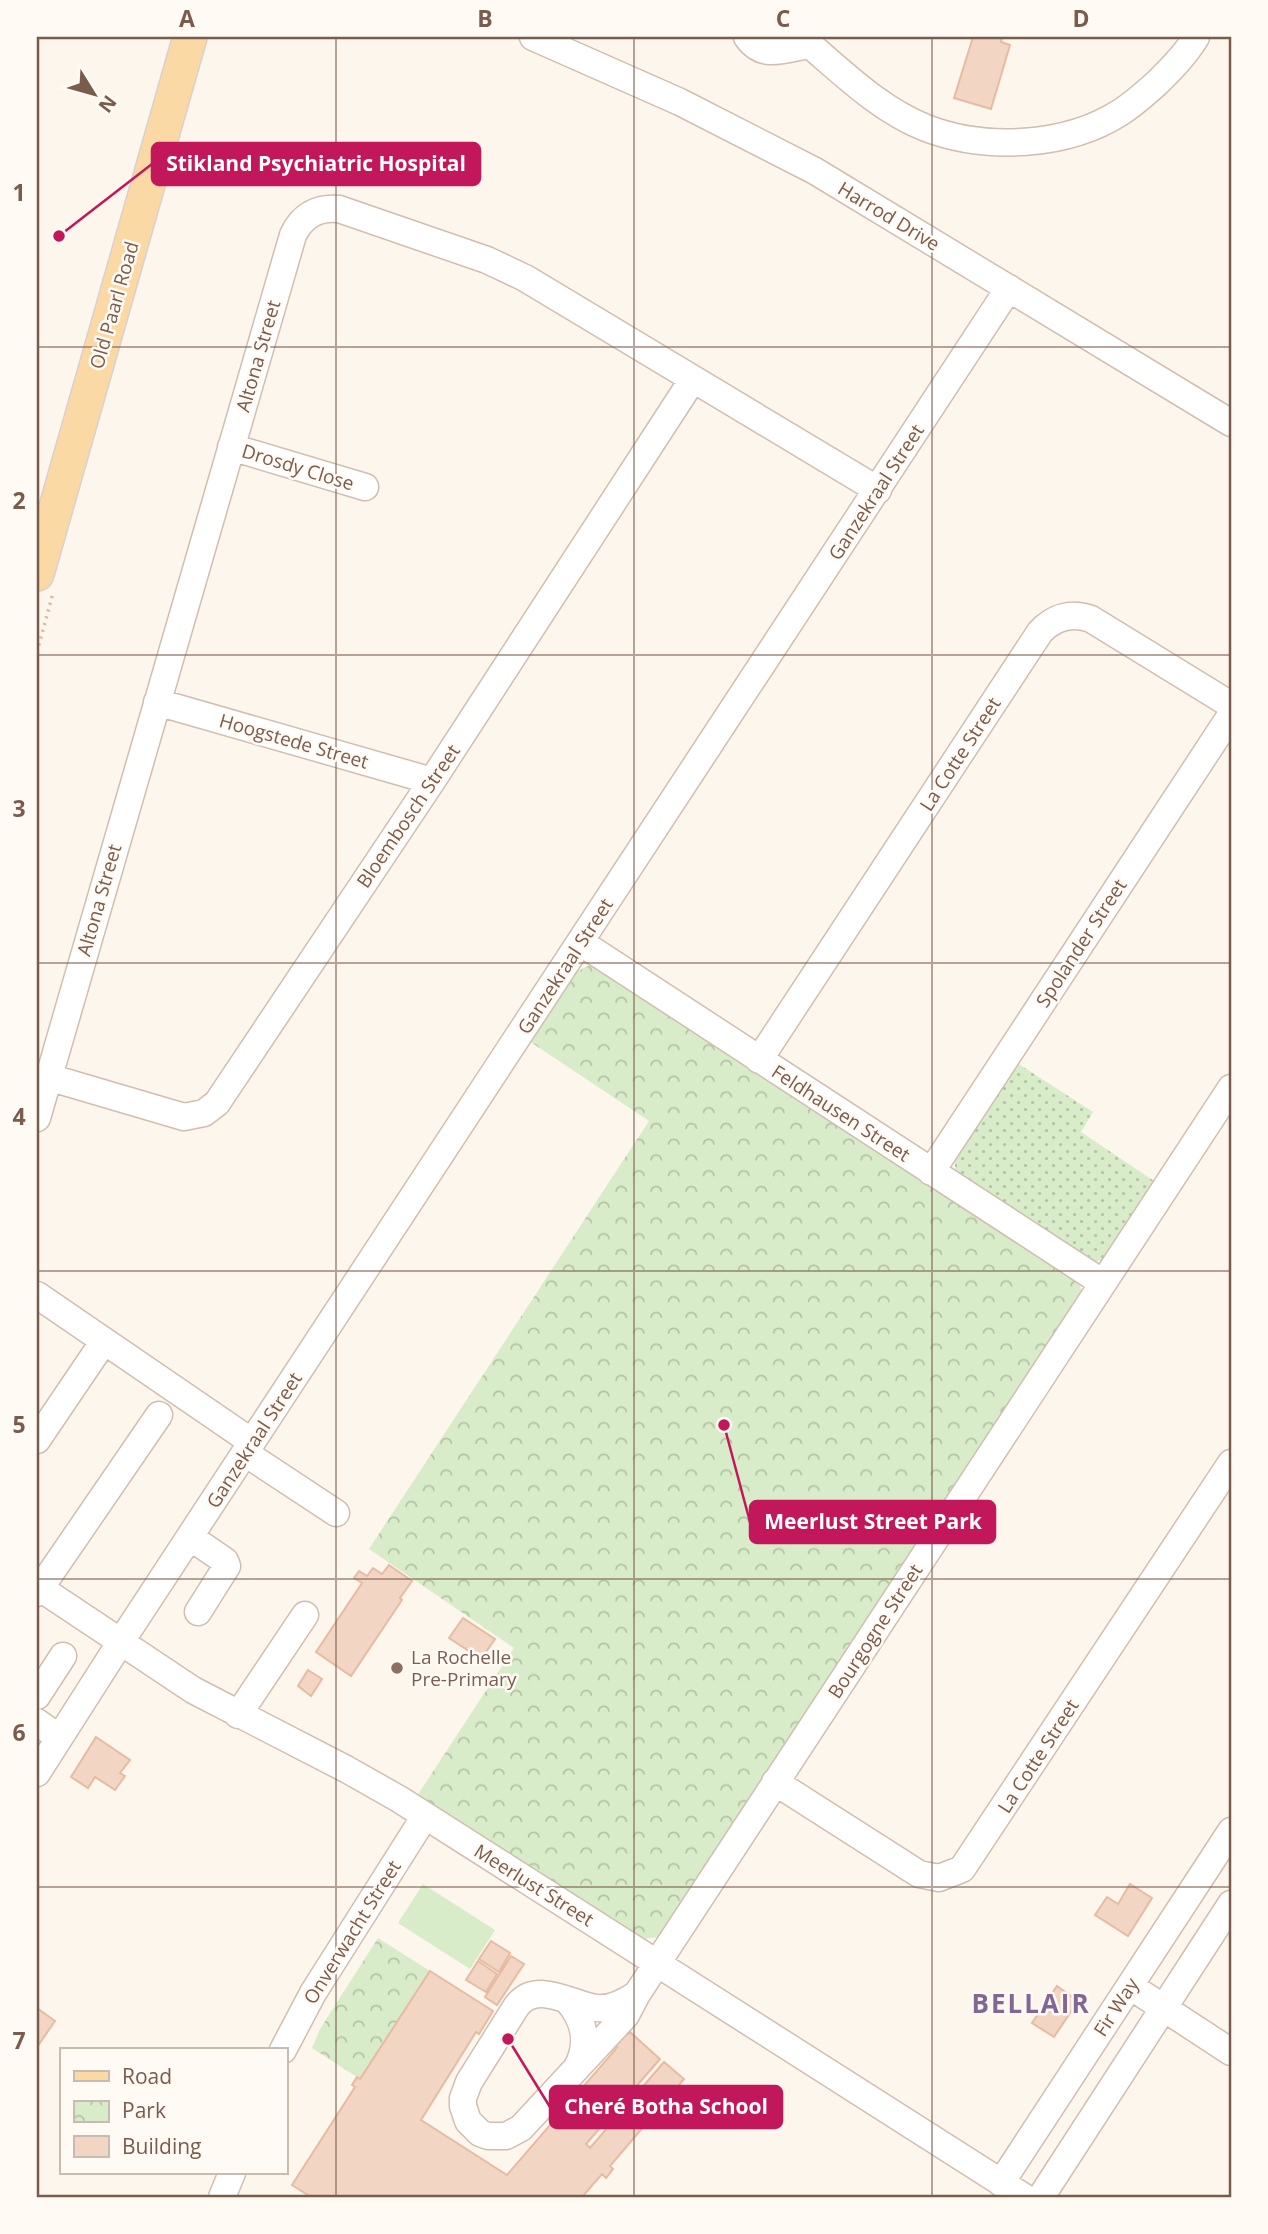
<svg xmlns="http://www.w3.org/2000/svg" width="1268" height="2234" font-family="'Open Sans',sans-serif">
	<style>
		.grass { fill: url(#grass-dots) }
		.park { fill: url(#park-crowns) }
		.pitch { fill: #d8ecc9 }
		.building { fill: #f3d5c3; stroke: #e6bba3; stroke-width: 2 }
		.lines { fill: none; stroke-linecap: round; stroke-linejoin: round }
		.minor-casing { stroke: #d1beb0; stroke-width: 29 }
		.major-casing { stroke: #dad1cd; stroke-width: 36 }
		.path { stroke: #d9b8a5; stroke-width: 3.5; stroke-dasharray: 2 5; stroke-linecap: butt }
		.minor { stroke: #fff; stroke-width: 26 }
		.major { stroke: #fbd9a5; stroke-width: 33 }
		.grid { fill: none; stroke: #7a5c4d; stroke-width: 2; stroke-opacity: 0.55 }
		.education-dot { fill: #8d6e63; stroke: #fffaf3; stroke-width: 2.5 }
		.labels { text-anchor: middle; stroke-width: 5; stroke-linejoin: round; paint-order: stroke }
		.street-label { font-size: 19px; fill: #7a5c4d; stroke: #fffaf3 }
		.education-label { font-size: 19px; fill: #785e54; stroke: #fffaf3; text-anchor: start }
		.district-label { font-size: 26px; font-weight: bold; letter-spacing: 2px; fill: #846695; stroke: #fffaf3 }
		.leader { fill: none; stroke: #c2185b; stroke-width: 2.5 }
		.callout-dot { fill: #c2185b; stroke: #fffaf3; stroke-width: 2.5 }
		.callout { fill: #c2185b; stroke: #c2185b; stroke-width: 2.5 }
		.callout-label { font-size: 21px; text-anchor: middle; font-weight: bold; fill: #fff }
		.neatline { fill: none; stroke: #7a5c4d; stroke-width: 2.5 }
		.grid-label { font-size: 23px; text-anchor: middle; font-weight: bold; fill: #7a5c4d }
	</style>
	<defs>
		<pattern id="grass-dots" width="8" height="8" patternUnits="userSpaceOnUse" patternTransform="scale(1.75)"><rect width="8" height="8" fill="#d8ecc9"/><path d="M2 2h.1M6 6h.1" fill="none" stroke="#b4c2a5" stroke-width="1.8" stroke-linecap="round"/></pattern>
		<pattern id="park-crowns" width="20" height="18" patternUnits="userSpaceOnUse" patternTransform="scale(1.75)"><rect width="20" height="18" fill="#d8ecc9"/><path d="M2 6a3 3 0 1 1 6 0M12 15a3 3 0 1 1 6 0" fill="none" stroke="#b4c2a5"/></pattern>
	</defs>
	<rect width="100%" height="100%" fill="#fdf6ec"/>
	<!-- grass -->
	<path class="grass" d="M1014,1061L1093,1112L1081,1132L1157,1183L1102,1261L1090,1262L956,1173L954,1159Z"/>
	<!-- park -->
	<path class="park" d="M590,965H597L1079,1282L1082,1295L659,1937L643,1939L417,1796L514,1648L369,1549L649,1121L529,1041L576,972Z
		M378,1938L430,1971L360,2079L312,2048L320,2029Z"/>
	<!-- pitch -->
	<path class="pitch" d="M423,1884L495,1930L470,1969L398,1923Z"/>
	<!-- building -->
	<path class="building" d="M973,37H1002L1001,42L1010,45L991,109L954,98Z
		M389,1565L412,1581L400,1598L402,1600L351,1676L316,1652L362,1583L354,1578L359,1571L367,1576L373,1568L382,1574Z
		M463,1618L495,1639L481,1659L449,1638Z
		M308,1670L322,1679L311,1696L298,1686Z
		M96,1737L130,1760L120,1773L125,1776L115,1790L95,1777L88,1788L71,1777Z
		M1130,1884L1152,1898L1128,1936L1095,1915L1107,1897L1118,1904Z
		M491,1941L510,1953L499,1972L479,1959Z
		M511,1956L524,1964L497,2005L485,1997Z
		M478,1961L497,1974L486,1992L466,1980Z
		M430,1971L493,2011L479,2034L476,2032L421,2120L507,2175L615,2050L617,2047L614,2045L626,2032L628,2034L630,2032L660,2059L586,2144L590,2148L664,2062L684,2079L610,2166L613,2169L606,2178L602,2174L582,2197H311L292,2185L355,2087L352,2085L357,2077L360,2079Z
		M1057,1986L1078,2001L1054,2037L1032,2023Z
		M37,2008L55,2021L37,2047Z"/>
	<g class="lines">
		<!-- minor casing -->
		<g class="minor-casing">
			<path id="minor" d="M533,37L680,102L815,171L1231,423
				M747,37C764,61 785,48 810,45
				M804,37L810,45C846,76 881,110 926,128C986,151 1067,147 1121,112C1135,103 1147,92 1158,82C1172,68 1186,54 1196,37
				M231,447L365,487
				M157,702L432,781
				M580,942L1103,1283
				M759,1060L1040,632C1054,617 1071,612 1091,619L1231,705
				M48,1077L184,1117L204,1113L217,1103L432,781L693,379
				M37,1118L293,235C302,216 317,207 339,209L487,260L525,278L878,490
				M931,1172L1231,715
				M37,1295L252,1442
				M37,1440L104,1341
				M245,1453L336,1513
				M190,1537L225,1561L227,1566L198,1612
				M37,1586L193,1690L346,1769L399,1799L1024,2197
				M37,1593L159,1415
				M37,1696L63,1656
				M238,1715L305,1615
				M37,1722L58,1737
				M37,1773L120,1643L1009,288
				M775,1782L919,1874L939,1878L962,1869L1231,1463
				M1130,1986L1231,2052
				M637,1994C625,2002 611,2010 596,2008C570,2004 535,1979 516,2007L469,2082L463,2098V2106L468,2121L480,2133L488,2136H506L521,2128L626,2015L637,1994L1231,1088
				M567,2000C585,2020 590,2045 576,2069
				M283,2050L313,1993L425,1816
				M1001,2183L1231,1831
				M222,2197L232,2173
				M1041,2197L1231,1904"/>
		</g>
		<!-- major casing -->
		<g class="major-casing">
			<path id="major" d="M37,574L190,37"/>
		</g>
		<!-- path -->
		<path class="path" d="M37,652L53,593"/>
		<!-- minor -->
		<use href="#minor" class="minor"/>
		<!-- major -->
		<use href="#major" class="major"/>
	</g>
	<!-- grid -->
	<path class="grid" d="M336,37V2197M634,37V2197M932,37V2197M37,347H1231M37,655H1231M37,963H1231M37,1271H1231M37,1579H1231M37,1887H1231"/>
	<!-- markers -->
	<circle class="education-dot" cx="397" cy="1668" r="7"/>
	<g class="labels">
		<!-- street labels -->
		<g class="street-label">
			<text transform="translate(889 216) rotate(31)" y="7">Harrod Drive</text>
			<text transform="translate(114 305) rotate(-74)" y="7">Old Paarl Road</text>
			<text transform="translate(258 356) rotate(-74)" y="7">Altona Street</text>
			<text transform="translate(298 467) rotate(17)" y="7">Drosdy Close</text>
			<text transform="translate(876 492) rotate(-57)" y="7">Ganzekraal Street</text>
			<text transform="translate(294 741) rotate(16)" y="7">Hoogstede Street</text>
			<text transform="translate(960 754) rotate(-57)" y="7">La Cotte Street</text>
			<text transform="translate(408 816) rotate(-56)" y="7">Bloembosch Street</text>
			<text transform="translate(99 900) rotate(-74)" y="7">Altona Street</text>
			<text transform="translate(1081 943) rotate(-57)" y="7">Spolander Street</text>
			<text transform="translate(565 966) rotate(-57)" y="7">Ganzekraal Street</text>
			<text transform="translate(841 1113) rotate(33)" y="7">Feldhausen Street</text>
			<text transform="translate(254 1440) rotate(-57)" y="7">Ganzekraal Street</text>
			<text transform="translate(875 1631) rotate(-57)" y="7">Bourgogne Street</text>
			<text transform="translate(1038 1756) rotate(-57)" y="7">La Cotte Street</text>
			<text transform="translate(534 1885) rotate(32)" y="7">Meerlust Street</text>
			<text transform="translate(352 1932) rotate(-58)" y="7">Onverwacht Street</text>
			<text transform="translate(1116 2007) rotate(-57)" y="7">Fir Way</text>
		</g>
		<!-- education labels -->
		<g class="education-label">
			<text x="411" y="1664">La Rochelle<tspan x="411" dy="22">Pre-Primary</tspan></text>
		</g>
		<!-- district labels -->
		<g class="district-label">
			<text x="1031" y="2013">BELLAIR</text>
		</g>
	</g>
	<!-- callouts -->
	<path class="leader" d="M59 236L152 164M724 1425L750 1522M508 2039L550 2107"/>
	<g class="callout-dot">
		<circle cx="59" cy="236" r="7"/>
		<circle cx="724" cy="1425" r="7"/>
		<circle cx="508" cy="2039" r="7"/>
	</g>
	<g class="callout">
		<rect x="152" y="143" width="328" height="42" rx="7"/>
		<rect x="750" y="1501" width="245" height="42" rx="7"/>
		<rect x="550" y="2086" width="232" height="42" rx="7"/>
	</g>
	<g class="callout-label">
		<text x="316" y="171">Stikland Psychiatric Hospital</text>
		<text x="873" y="1529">Meerlust Street Park</text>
		<text x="666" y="2114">Cheré Botha School</text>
	</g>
	<!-- border -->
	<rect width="1268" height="2234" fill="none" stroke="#fffaf3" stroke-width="77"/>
	<!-- legend -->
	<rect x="60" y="2048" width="228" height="126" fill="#fffaf3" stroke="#cabbb1" stroke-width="2"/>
	<rect x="74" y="2071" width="35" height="10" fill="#fbd9a5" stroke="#cabbb1" stroke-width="2"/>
	<text x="122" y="2084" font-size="21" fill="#7a5c4d">Road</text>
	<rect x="74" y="2101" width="35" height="21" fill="url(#park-crowns)" stroke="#cabbb1" stroke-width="2"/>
	<text x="122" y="2118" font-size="21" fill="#7a5c4d">Park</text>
	<rect x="74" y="2136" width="35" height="21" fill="#f3d5c3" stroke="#cabbb1" stroke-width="2"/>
	<text x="122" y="2154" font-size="21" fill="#7a5c4d">Building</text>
	<!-- north arrow -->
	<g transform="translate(94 94) rotate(127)" stroke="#fffaf3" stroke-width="5" paint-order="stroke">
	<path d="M0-5L12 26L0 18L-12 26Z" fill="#7a5c4d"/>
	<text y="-10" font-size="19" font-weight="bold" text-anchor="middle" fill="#7a5c4d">N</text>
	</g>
	<rect x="38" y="38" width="1192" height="2158" class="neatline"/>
	<g class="grid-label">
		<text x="187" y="27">A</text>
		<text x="485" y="27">B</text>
		<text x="783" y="27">C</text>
		<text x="1081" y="27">D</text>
		<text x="19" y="201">1</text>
		<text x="19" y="509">2</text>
		<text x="19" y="817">3</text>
		<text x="19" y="1125">4</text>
		<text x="19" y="1433">5</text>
		<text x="19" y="1741">6</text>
		<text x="19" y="2049">7</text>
	</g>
</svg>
